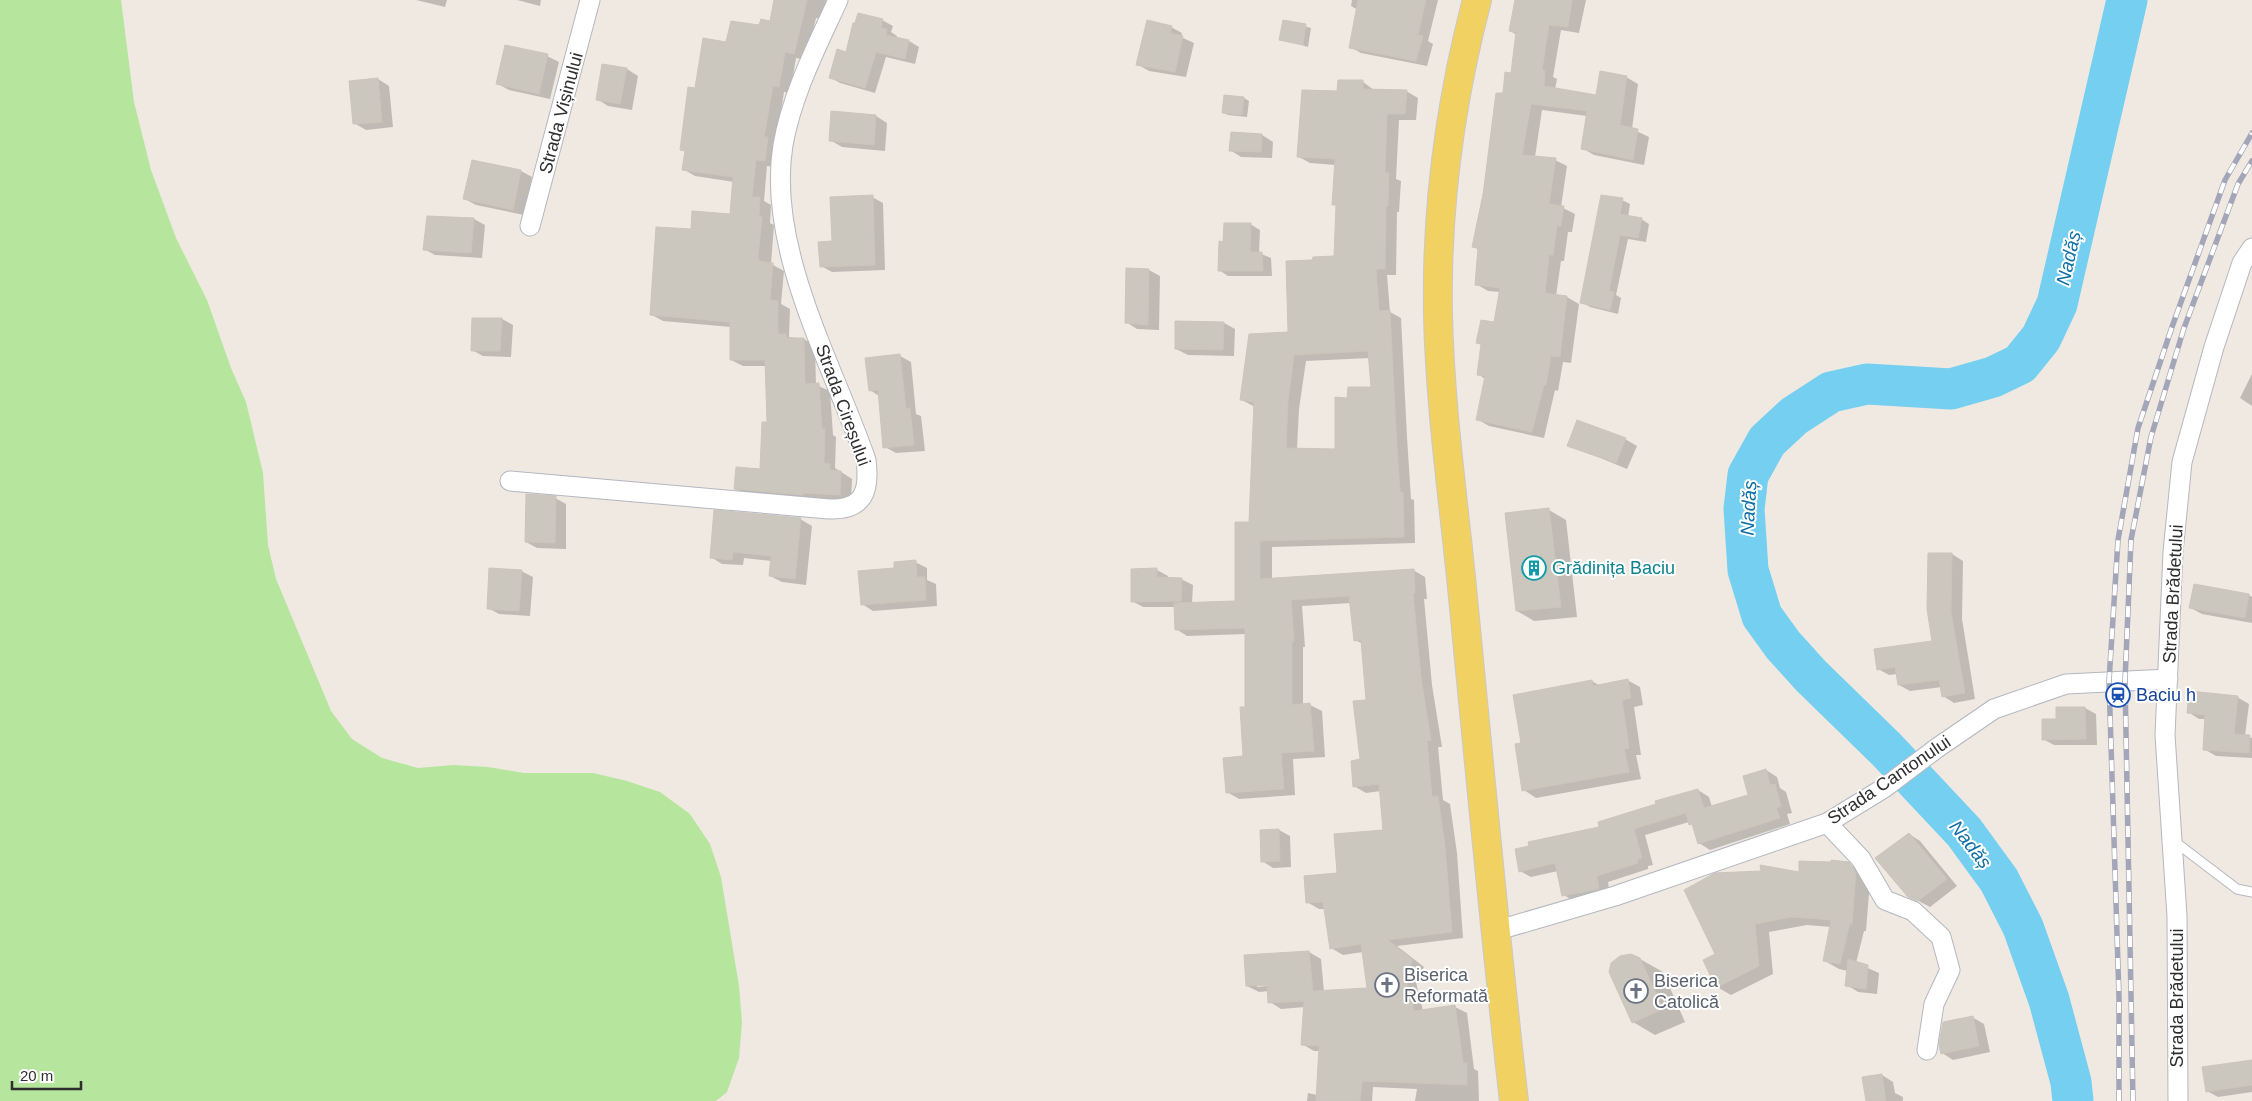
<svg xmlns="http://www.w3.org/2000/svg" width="2252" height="1101" font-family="Helvetica,sans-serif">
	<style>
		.green { fill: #b6e59e }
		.shadow { fill: #0003; fill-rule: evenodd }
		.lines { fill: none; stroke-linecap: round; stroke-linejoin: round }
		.river { stroke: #75cff0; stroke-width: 41 }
		.building { fill: #cbc7bf; stroke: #cbc5ba; fill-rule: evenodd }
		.service-casing { stroke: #b4b7c1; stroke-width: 11 }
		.minor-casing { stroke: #b4b7c1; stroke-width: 21 }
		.primary-casing { stroke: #c9c9c9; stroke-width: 30 }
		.service { stroke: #fff; stroke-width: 9 }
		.minor { stroke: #fff; stroke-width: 19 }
		.primary { stroke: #f2d163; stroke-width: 28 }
		.rail-casing { stroke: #a3a6b8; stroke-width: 5.5 }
		.rail { stroke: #fff; stroke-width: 4; stroke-dasharray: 11; stroke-linecap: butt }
		.labels { text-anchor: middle; stroke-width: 4; stroke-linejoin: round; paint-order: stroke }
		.street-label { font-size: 18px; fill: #2e2e2e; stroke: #fff }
		.culture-label { font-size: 18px; fill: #0d838f; stroke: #fff; text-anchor: start }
		.transit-label { font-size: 18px; fill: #164399; stroke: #fff; text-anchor: start }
		.worship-label { font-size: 18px; fill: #5b616d; stroke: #fff; text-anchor: start }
		.water-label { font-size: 19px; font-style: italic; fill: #0d6fa3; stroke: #fff }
	</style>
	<rect width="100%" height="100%" fill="#efe9e1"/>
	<!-- green -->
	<path class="green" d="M0,0H121L134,102L151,170L176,238L207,300L231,368L246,402L263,473L268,545L276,579L331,711L352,739L382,758L418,768L453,765L488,767L524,773H593L627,781L660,792L690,814L710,844L721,877L739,986L742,1022L739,1058L727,1092L716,1101H0Z"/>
	<!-- shadow -->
	<path class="shadow" d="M416,0H447L445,7Z
		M517,0H541L540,6Z
		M775,0H826L823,19L816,18L806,60L796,58L790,93L784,92L776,143V167L767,166L764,201L771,205L770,223L774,225L771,264L784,271L781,304L790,309L789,337L804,339L815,346L816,385L830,391L833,435L836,437L835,468L852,479L851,501L747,495L736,489L761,470L768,423L767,366H743L731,360V327L663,321L652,315L692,231L731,215L734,182L695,176L683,169L686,152L682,149L696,90L727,44L771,22Z
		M1352,0H1438L1428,41L1433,44L1427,66L1361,53L1350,47L1358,10L1351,6Z
		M1516,0H1586L1579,33L1561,30L1553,77L1557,79L1555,89L1597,97L1626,77L1638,84L1632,129L1649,137L1644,165L1594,155L1582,148L1587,116L1542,110L1535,157L1555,160L1567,166L1561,207L1575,214L1572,232H1568L1564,261H1561L1556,296L1567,297L1579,304L1571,363L1563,362L1558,391L1555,390L1544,438L1489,426L1477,419L1485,379L1478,374L1482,345L1478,342L1495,324L1500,292L1488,291L1476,284L1479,250L1474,247L1476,227L1504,94L1512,74L1517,35L1510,31Z
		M882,20L893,26L891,32L897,36V39L909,41L919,47L915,64L886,57L875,93L840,83L830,77L847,53Z
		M1284,21L1311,28L1308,47L1281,39Z
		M1171,27L1182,33L1181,37L1194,43L1186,77L1149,71L1137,64Z
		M547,56L559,62L550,99L509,90L498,84Z
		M603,66L627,69L638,76L632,110L608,106L597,99Z
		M378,79L389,86L393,127L366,130L354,123Z
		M1339,81L1363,82L1374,90L1406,91L1418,98L1416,120H1399L1396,179L1401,181L1399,212H1397L1396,275H1387L1390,312L1401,318L1407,437L1411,499L1414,500L1415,543L1272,547V579L1413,570L1425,577L1427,599H1424L1432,685L1442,747H1438L1443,800L1450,804L1457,853L1463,938L1397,946L1424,967L1416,982L1423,1011L1455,1007L1467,1013L1474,1069L1478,1071L1479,1101H1415L1417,1089L1373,1087L1372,1101H1307L1308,1093L1317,1095L1320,1051H1314L1302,1044L1305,1007L1281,1009L1270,1002L1269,991L1259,992L1247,986L1245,956L1309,952L1321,959L1324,992L1368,990L1363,952L1343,955L1331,948L1325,909H1319L1307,902L1385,831L1381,791L1366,793L1354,786L1362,761L1367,701L1363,644L1355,640L1351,603L1302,606L1305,647H1303V705H1310L1322,711L1325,757L1293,759L1295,795L1239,799L1227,792L1245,758L1246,634L1187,636L1176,629L1175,607H1143L1132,601L1157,570L1168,576V579H1181L1193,585L1192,604L1236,602L1250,523L1255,407L1242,400L1290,334L1313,262L1335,257L1337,206L1334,204L1336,165L1310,163L1299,157L1338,93ZM1370,358L1373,388L1348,399L1336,450L1297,449L1299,409L1306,361ZM1257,984L1273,985L1257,987Z
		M1225,96L1244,98L1249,101L1247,117L1228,115L1223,112Z
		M833,113L876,116L887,123L885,151L842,147L830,140Z
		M1262,135L1273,142L1272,158L1241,157L1230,150Z
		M521,171L532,177L524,215L476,205L465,199Z
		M872,197L883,203L885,270L832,272L821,266L834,242Z
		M1622,200L1630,204L1628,217L1641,219L1649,224L1646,242L1628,239L1616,295L1621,298L1618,314L1590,307L1582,302Z
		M474,219L485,225L482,258L435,255L424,249Z
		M1250,224L1260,230L1259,253L1271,258L1272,276H1228L1219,270L1224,243Z
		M1149,270L1160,276L1159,330L1137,329L1126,322Z
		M502,319L513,325L511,357L483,356L472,350Z
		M1224,323L1235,329L1234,356L1188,355L1176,349Z
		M900,356L911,362L916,414L921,416L925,451L896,453L885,447L879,396L870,390Z
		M2252,374V406L2240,398Z
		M1625,439L1637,446L1627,469L1569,445Z
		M555,498L566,504V549L537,548L526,542Z
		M1549,510L1566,520L1577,617L1534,621L1517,611Z
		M800,519L812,526L806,585L782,582L770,576L772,561L744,558L743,565L722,564L711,557Z
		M1952,554L1963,561L1962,619L1975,699L1954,703L1943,696L1942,687L1910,691L1899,685L1897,674L1889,675L1878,669L1934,642Z
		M915,562L927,568V580L936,584L937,606L873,611L862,604L895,569Z
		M521,571L533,577L530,616L499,614L488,608Z
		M2249,595L2252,597V623L2202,614L2191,608Z
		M1627,680L1640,687L1643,705L1634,707L1641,755H1636L1641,779L1536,798L1524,790L1522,744L1592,681L1600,686Z
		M2237,697L2249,704L2245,736L2252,738V758L2216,756L2204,749L2206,719H2199L2188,712Z
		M2085,708L2096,714L2097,745H2054L2043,739L2057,720Z
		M1766,770L1777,777L1780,788L1786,792L1792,813L1787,814L1790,824L1710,850L1699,843L1694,826L1689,822L1645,835L1653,865L1648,866V869L1608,882L1610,895L1575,902L1564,895L1558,871L1531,877L1520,871L1600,828L1698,790L1709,797L1712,807L1750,796Z
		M1279,830L1290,836L1291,867L1273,868L1262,861Z
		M1909,834L1920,841L1957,886L1930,907L1909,896Z
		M1848,864L1863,872L1870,881L1866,931H1864L1856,963L1879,973L1877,994L1858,992L1847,985L1848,971L1839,969L1825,961L1831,927L1807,925L1769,932L1773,974L1731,995L1717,987V955L1800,873Z
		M1640,959L1663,972L1685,1022L1655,1035L1633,1022Z
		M1972,1017L1984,1024L1990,1052L1953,1060L1942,1053Z
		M2252,1061V1092L2218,1097L2207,1091Z
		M1882,1075L1893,1082L1895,1093L1903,1097V1101H1867Z"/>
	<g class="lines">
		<!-- river -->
		<path class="river" d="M2073,1101L2071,1082L2049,1000L2023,927L1999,880L1964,832L1886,749L1811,676L1783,645L1762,616L1748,570L1744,509L1748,475L1767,441L1794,416L1831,392L1867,384L1951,389L1993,377L2020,364L2041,338L2057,304L2127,0"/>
	</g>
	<!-- building -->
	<path class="building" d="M774,0H807L794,54L785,52L779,87L773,86L764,137H768L765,161L756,160L752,197H760L759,217H762L758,257L759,261L773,263L770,300L778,301V334H786V338H804L805,384L819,383L822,429H825L824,463L830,464V470L841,471L840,495L803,493V495L734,489L736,467L760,469L762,422H767L765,360H730V322L650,315L656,227L691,229L692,211L730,214L733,177L682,170L685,151L680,150L688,87L695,88L703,38L726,42L731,21L759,25L761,19L770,21Z
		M1358,0H1426L1418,35L1423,36L1416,61L1349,48Z
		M1515,0H1572L1568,27L1549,25L1542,70L1545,71L1544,86L1596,95L1600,71L1627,76L1620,125L1638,129L1633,160L1581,149L1587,111L1531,104L1522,155L1556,158L1549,204L1564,206L1561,226H1557L1553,255H1549L1545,293L1567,296L1560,357L1551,356L1546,385H1544L1532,432L1476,420L1485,376L1477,375L1481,344L1476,343L1481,320L1494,322L1500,288L1475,285L1478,248L1472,247L1483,195L1496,93H1503L1505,72L1511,73L1516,32L1509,31Z
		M858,13L883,19L881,28L887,29L886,35L909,40L905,59L876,52L865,88L829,78L837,49L846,52L853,23H855Z
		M1147,20L1172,26L1170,33L1183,36L1175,72L1136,65Z
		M1283,20L1306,24L1303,45L1279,40Z
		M505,45L548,54L539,94L496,84Z
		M602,64L627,68L620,104L596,100Z
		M378,78L382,122L353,124L349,81Z
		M1338,80H1363V89L1407,90L1405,114H1387L1385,173H1389L1388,206H1386L1385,269H1376L1379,311L1390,310L1396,430L1400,492H1403L1404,537L1260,541V579L1414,569L1415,593H1413L1421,677L1431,740L1427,741L1432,797L1438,796L1445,846L1452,932L1388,940L1413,960L1405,975L1414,1011L1455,1005L1463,1063H1467V1085L1362,1081L1360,1101H1316L1319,1046L1301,1045L1304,1001L1268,1003L1267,985L1246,986L1244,955L1309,951L1313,991L1367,988L1361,944L1330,949L1323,902L1306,903L1304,876L1337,873L1334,834L1383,830L1379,784L1353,787L1351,761L1360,759L1353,701L1366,700L1361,640L1354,641L1349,596L1291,600L1294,641H1292V705L1310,703L1314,751L1281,753L1284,789L1226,793L1223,758L1243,756L1240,707H1245V628L1175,630L1174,603L1235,601V522H1249L1254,402L1240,400L1249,334L1288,332L1286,261L1312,260L1313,257L1334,256L1336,205H1332L1335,159L1297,157L1302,90L1337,91ZM1368,351L1371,387H1348L1347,398L1335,397V449L1286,448L1288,402L1294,355Z
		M1224,95L1244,97L1242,115L1222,113Z
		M831,111L876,115L874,145L829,141Z
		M1231,132L1262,134L1261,152L1229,151Z
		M472,160L521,170L513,210L463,199Z
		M873,195L875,265L820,267L818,242L832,241L830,197Z
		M1601,195L1623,198L1620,214L1642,218L1638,238L1620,235L1609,291L1614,292L1610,310L1580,303Z
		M427,216L474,218L471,253L423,250Z
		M1224,223H1251L1250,252H1262L1263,271H1218L1219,241L1223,242Z
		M1126,268L1149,269L1148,325L1125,323Z
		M472,318H502L500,351H471Z
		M1175,321L1224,322L1223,350L1175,349Z
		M900,354L906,409L910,408L914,445L883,448L878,390L869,391L865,358Z
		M1577,420L1626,438L1616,463L1567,446Z
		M526,494L556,496L555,543L525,542Z
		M1549,508L1561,607L1516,611L1505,513Z
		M714,510L801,518L795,579L769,576L771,556L733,552L732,560L710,558Z
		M1928,553H1952L1951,612L1965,693L1942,697L1939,680L1898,685L1895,667L1877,670L1874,649L1932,641L1927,609Z
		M916,560L917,577H925L926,600L861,605L858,571L894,568V562Z
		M489,568L522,570L519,611L487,609Z
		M1157,568V577L1182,578L1181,601L1131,602V569Z
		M2194,584L2249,594L2245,618L2189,608Z
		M1628,679L1631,698L1622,700L1629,748L1624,749L1629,772L1522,791L1515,744L1521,743L1513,695L1592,680L1593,686Z
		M2189,691L2238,696L2234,734L2250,735L2249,753L2203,750L2205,715L2187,713Z
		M2056,707H2085L2086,739L2042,740V719H2056Z
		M1766,769L1770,785L1775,784L1781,806L1776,808L1780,818L1698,844L1692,824L1689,825L1686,813L1634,829L1642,858L1637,860L1638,863L1597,876L1599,889L1562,896L1555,863L1519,872L1515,849L1529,846L1528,842L1599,827L1598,822L1656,804L1655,801L1698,789L1704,808L1748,795L1743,776Z
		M1279,829L1280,861L1261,862L1260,830Z
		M1909,833L1947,879L1918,901L1908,897L1875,858Z
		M1831,860L1849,862L1856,872L1852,924L1850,923L1840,964L1823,961L1831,920L1792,917L1755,924L1759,966L1716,988L1703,960L1715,954L1684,890L1715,873L1761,871L1760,865L1799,872V861L1831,862Z
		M1631,954L1640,958L1663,1009L1632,1023L1609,972L1611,963L1620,956Z
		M1848,959L1868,965L1866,989L1845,986Z
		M1973,1016L1979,1046L1941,1054L1939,1045L1943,1022Z
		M2252,1060V1085L2206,1092L2202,1067Z
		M1882,1074L1886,1101H1866L1862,1077Z"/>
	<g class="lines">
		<!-- service casing -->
		<g class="service-casing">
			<path id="service" d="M2174,841L2237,889L2252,892"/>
		</g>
		<!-- minor casing -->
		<g class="minor-casing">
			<path id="minor" d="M530,226L590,0
				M510,481L829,509C864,510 870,491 866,460C833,365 766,248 783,145C792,94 817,46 838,0
				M1827,823L1861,859L1885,900L1913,911L1941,937L1950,970L1934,1004L1927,1050
				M1495,931L1615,896L1827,823L1884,788L1937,748L1994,709L2066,684L2168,679
				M2178,1101L2177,916L2165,735L2173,552L2182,462L2214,347L2242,263L2252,248"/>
		</g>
		<!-- primary casing -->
		<g class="primary-casing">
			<path id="primary" d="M1477,0C1450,103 1436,207 1438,314C1440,412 1455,510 1464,608C1480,772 1495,937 1514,1101"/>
		</g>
		<!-- service -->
		<use href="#service" class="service"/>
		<!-- minor -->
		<use href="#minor" class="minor"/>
		<!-- primary -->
		<use href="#primary" class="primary"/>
		<!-- rail casing -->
		<g class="rail-casing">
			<path id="rail" d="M2119,1101V997L2109,681L2118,540L2138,428L2172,327L2225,180L2252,133
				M2133,1101L2125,681L2131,540L2151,437L2184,328L2238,184L2252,161"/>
		</g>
		<!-- rail -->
		<use href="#rail" class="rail"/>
	</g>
	<!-- icons -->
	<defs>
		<g id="building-ring" transform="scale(1.25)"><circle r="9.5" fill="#fff" stroke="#0f9aa8" stroke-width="1.5"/><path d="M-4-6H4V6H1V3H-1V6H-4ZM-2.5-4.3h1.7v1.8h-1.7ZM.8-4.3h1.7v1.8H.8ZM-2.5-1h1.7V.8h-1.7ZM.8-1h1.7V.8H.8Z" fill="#0f9aa8"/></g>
		<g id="station-ring" transform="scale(1.25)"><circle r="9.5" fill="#fff" stroke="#1a4fb4" stroke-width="1.5"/><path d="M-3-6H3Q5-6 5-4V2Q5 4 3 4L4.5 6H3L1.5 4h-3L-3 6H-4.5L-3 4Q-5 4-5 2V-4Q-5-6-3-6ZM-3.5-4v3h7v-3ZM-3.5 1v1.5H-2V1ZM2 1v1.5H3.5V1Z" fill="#1a4fb4"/></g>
		<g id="church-ring" transform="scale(1.25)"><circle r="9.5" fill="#fff" stroke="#6b7280" stroke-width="1.5"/><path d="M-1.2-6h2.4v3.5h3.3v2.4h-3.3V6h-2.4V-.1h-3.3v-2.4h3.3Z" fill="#6b7280"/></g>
	</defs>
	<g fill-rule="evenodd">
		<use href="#building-ring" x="1534" y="568"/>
		<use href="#station-ring" x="2118" y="695"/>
		<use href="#church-ring" x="1387" y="985"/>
		<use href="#church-ring" x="1636" y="991"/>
	</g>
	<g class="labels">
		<!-- street labels -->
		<g class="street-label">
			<text transform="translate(561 113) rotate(-75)" y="6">Strada Vișinului</text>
			<text transform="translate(843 405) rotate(70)" y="6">Strada Cireșului</text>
			<text transform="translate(2173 594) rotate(-87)" y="6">Strada Brădetului</text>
			<text transform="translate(1889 780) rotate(-34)" y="6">Strada Cantonului</text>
			<text transform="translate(2177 998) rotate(-90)" y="6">Strada Brădetului</text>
		</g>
		<!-- culture labels -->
		<g class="culture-label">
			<text x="1552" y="574">Grădinița Baciu</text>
		</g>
		<!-- transit labels -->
		<g class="transit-label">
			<text x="2136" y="701">Baciu h</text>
		</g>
		<!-- worship labels -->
		<g class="worship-label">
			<text x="1404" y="981">Biserica<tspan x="1404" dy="21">Reformată</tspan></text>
			<text x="1654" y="987">Biserica<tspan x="1654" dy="21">Catolică</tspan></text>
		</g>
		<!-- water labels -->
		<g class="water-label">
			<text transform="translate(2068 258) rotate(-77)" y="7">Nadăș</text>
			<text transform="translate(1748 508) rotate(-87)" y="7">Nadăș</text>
			<text transform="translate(1971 844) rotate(52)" y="7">Nadăș</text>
		</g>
	</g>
	<!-- scale -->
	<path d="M12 1081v8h69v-8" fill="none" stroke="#2e2e2e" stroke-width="2.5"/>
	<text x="20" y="1081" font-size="15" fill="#2e2e2e" stroke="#ffffff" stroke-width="4" paint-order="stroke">20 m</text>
</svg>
